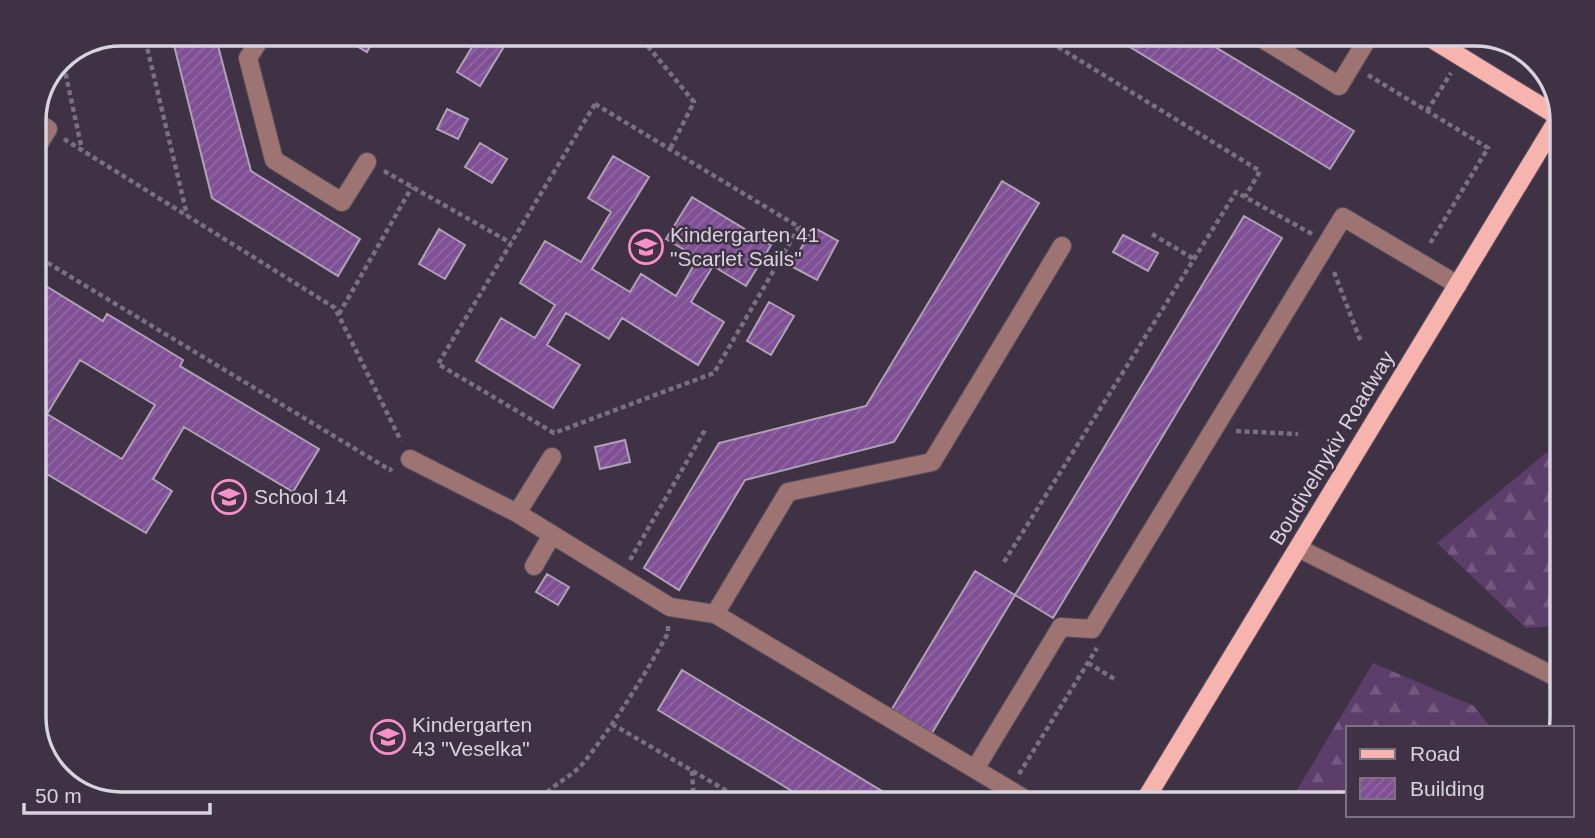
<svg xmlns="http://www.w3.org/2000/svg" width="1595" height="838" font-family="Helvetica,sans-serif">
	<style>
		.forest { fill: url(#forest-firs) }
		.building { fill: url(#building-hatch); stroke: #b0a1b7; stroke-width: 2; fill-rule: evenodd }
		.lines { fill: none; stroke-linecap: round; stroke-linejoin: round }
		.minor-casing { stroke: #5a4f60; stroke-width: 20 }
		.major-casing { stroke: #5a4f60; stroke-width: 20 }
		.path { stroke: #7a707f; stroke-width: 4.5; stroke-dasharray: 5 3.5; stroke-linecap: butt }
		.minor { stroke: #9d7471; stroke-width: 18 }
		.major { stroke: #f7b3ae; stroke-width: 18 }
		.labels { text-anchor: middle; stroke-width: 5; stroke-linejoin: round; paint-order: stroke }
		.poi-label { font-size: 21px; fill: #dad2de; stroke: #3e3244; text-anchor: start }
		.street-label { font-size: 21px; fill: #dad2de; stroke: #3e3244 }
		.rim { fill: none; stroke: #dad2de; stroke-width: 3.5 }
	</style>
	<defs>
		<pattern id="forest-firs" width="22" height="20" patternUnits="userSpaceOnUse" patternTransform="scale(1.75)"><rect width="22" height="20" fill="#5c3e6b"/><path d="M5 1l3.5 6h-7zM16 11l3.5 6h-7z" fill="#735980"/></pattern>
		<pattern id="building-hatch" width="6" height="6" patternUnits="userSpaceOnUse" patternTransform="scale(1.75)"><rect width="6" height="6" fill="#7f5095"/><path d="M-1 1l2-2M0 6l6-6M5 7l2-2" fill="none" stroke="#9168a3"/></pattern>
	</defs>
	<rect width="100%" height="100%" fill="#3e3244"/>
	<!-- forest -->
	<path class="forest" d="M1557,444L1554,626L1526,628L1437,543Z
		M1373,663L1474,706L1491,728H1348V805H1288Z"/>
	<!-- building -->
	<path class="building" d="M171,33H222L217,42L251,171L360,239L338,276L212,198Z
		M346,33H377L367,52L343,38Z
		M1107,33H1192L1354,131L1330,169Z
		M480,34L503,48L480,86L457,72Z
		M99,42L100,50L81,55L80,50Z
		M447,109L468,119L458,139L437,129Z
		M480,143L507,159L492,183L465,167Z
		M613,156L649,177L592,269L630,292L641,274L676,296L698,258L666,239L692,197L771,245L746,286L713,266L691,302L724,322L698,365L622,318L609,339L566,313L547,345L580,365L553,408L476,361L501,318L535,338L555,305L520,283L545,241L581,262L611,212L588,198Z
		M1002,181L1039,203L894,442L745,480L679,590L644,568L719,443L866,406Z
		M1244,216L1282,238L1053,618L1015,595Z
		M813,227L838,241L817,280L791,266Z
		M439,229L465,245L445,279L419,264Z
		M1123,235L1158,253L1148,271L1113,252Z
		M33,278L103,321L107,314L147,338L183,360L180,366L319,449L293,492L184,427L153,479L172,491L146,533L40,470L33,480ZM80,360L155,405L122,459L47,414Z
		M769,302L794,316L771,355L747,341Z
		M625,440L630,462L600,469L595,447Z
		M975,571L1015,595L932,733L892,709Z
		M547,574L569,587L558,605L536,592Z
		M682,670L806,745L905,805H815L658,710Z"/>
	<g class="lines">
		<!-- minor casing -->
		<g class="minor-casing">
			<path id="minor" d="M264,33L248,58L274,160L342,202L367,162
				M1253,33L1339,86L1371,33
				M33,120L48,129L33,153
				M410,459L517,513L670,607L715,614
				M517,513L552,457
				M1298,548L1554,676
				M534,566L552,535
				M975,769L1061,627L1092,629L1343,217L1458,285
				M1035,805L715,614L788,492L932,462L1062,246"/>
		</g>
		<!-- major casing -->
		<g class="major-casing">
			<path id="major" d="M1422,33L1559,117
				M1142,805L1561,114"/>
		</g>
		<!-- path -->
		<path class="path" d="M151,33L146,43L187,215
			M637,33L694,102L670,149
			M1058,47L1260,171L1245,197
			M62,57L82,150
			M1368,75L1488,148L1429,245
			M595,104L799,227L714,373L554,433L438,364Z
			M1427,111L1451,73
			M64,139L335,308L401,441
			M384,171L511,243
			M1152,234L1194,259
			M33,254L390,470L392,468
			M1334,272L1361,342
			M339,314L412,187
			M1236,431L1298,434
			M630,560L705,430
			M1004,562L1236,192L1312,234
			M1088,663L1116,680
			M612,724L751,805
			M692,771L694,805
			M1019,774L1097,648
			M536,805C547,786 571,779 585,761C616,721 643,678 668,633V625"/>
		<!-- minor -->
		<use href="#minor" class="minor"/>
		<!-- major -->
		<use href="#major" class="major"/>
	</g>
	<!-- icons -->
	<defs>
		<g id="school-ring" transform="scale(1.75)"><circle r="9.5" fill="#3e3244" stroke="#f98fc9" stroke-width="1.5"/><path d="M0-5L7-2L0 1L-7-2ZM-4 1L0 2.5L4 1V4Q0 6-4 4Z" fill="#f98fc9"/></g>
	</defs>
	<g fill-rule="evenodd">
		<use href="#school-ring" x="646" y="247"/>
		<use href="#school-ring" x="229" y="497"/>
		<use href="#school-ring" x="388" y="737"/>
	</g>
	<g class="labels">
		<!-- poi labels -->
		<g class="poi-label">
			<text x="670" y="242">Kindergarten 41<tspan x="670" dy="24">"Scarlet Sails"</tspan></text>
			<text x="254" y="504">School 14</text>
			<text x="412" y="732">Kindergarten<tspan x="412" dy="24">43 "Veselka"</tspan></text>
		</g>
		<!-- street labels -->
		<g class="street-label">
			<text transform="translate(1332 448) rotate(-59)" y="7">Boudivelnykiv Roadway</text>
		</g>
	</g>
	<!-- crop -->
	<path d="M0 0H1595V838H0ZM121 46H1475A75 75 0 0 1 1550 121V717A75 75 0 0 1 1475 792H121A75 75 0 0 1 46 717V121A75 75 0 0 1 121 46Z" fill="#3e3244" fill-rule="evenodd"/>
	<path class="rim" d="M121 46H1475A75 75 0 0 1 1550 121V717A75 75 0 0 1 1475 792H121A75 75 0 0 1 46 717V121A75 75 0 0 1 121 46Z"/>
	<!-- legend -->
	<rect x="1346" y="726" width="228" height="91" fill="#3e3244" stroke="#7c7282" stroke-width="2"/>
	<rect x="1360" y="749" width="35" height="10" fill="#f7b3ae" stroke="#7c7282" stroke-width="2"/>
	<text x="1410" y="761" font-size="21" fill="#dad2de">Road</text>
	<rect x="1360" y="778" width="35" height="21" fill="url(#building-hatch)" stroke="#7c7282" stroke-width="2"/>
	<text x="1410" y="796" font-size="21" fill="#dad2de">Building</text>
	<!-- scale -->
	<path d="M24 803v10h186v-10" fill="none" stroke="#dad2de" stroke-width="3.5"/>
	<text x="35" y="803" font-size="21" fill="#dad2de" stroke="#3e3244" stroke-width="5" paint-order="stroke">50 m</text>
</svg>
